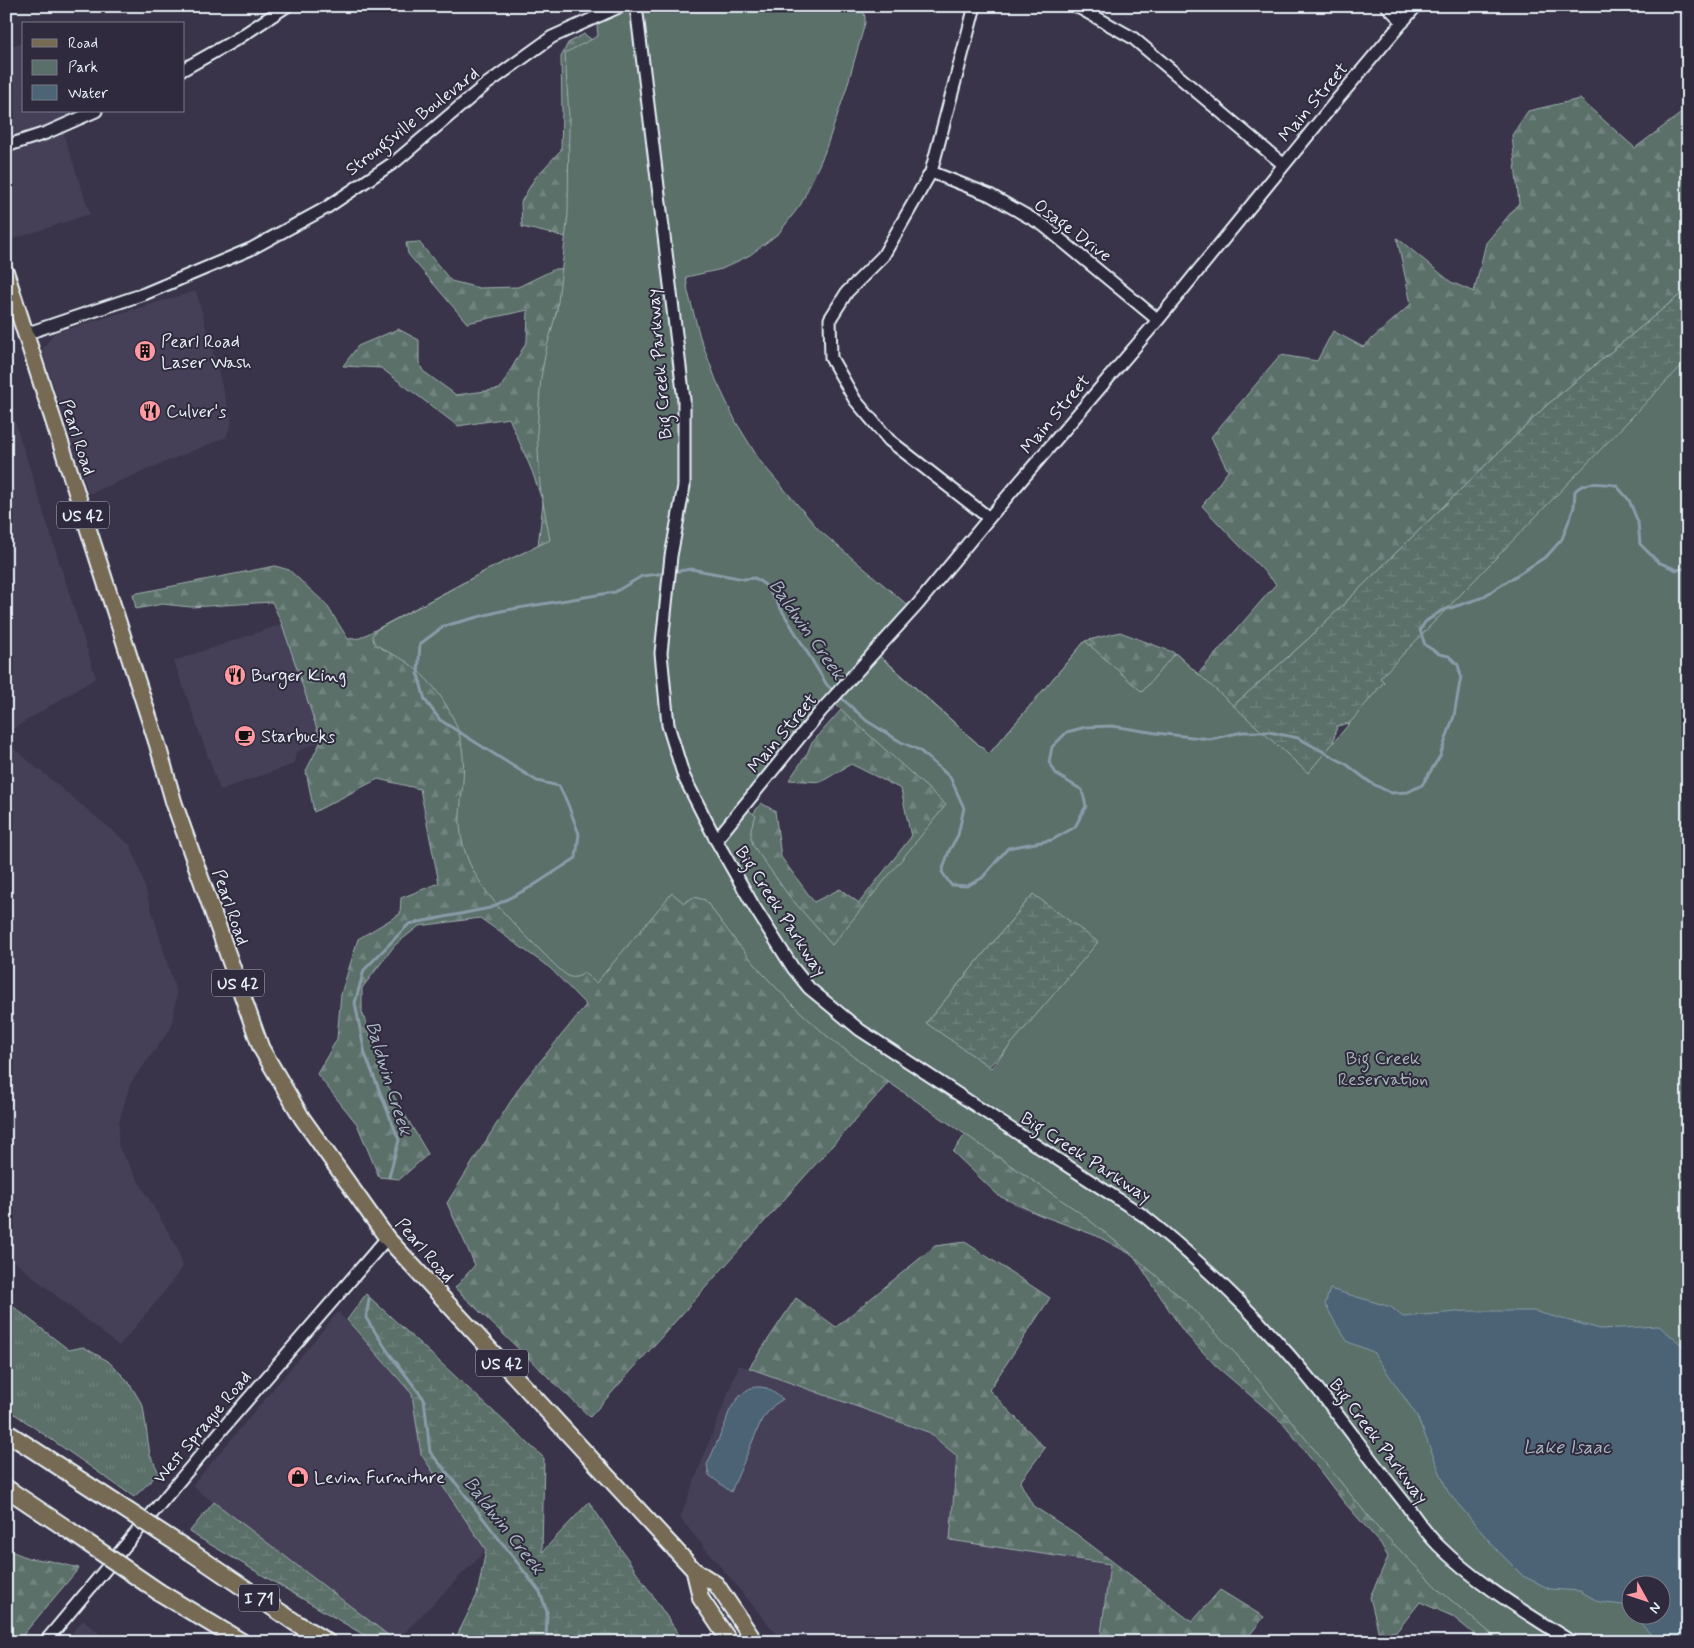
<svg xmlns="http://www.w3.org/2000/svg" width="1694" height="1648" font-family="Mynerve,sans-serif">
	<style>
		.built { fill: #454058 }
		.grass { fill: url(#grass-tufts); stroke: #a1b0b0 }
		.forest { fill: url(#forest-firs); stroke: #a1b0b0 }
		.wetland { fill: url(#wetland-marsh); stroke: #a1b0b0 }
		.park { fill: #5a6f69; stroke: #a1b0b0; fill-rule: evenodd }
		.water { fill: #4c6475; stroke: #8a9ca9 }
		.lines { fill: none; stroke-linecap: round; stroke-linejoin: round }
		.stream { stroke: #8a9ca9; stroke-width: 3 }
		.minor-casing { stroke: #e8f1f8; stroke-width: 15 }
		.major-casing { stroke: #e8f1f8; stroke-width: 19 }
		.highway-casing { stroke: #e8f1f8; stroke-width: 20 }
		.minor { stroke: #2f2a3d; stroke-width: 11 }
		.major { stroke: #766a54; stroke-width: 15 }
		.highway { stroke: #766a54; stroke-width: 16 }
		.highway-bridge-casing { stroke: #e8f1f8; stroke-width: 20; stroke-linecap: butt }
		.highway-bridge { stroke: #766a54; stroke-width: 16 }
		.labels { text-anchor: middle; stroke-width: 4; stroke-linejoin: round; paint-order: stroke }
		.shield { fill: #2f2a3d; stroke: #b0b5c0; stroke-width: 1 }
		.shield-label { font-size: 16px; font-weight: bold; fill: #e8f1f8 }
		.street-label { font-size: 18px; fill: #e8f1f8; stroke: #2f2a3d }
		.poi-label { font-size: 18px; fill: #e8f1f8; stroke: #2f2a3d; text-anchor: start }
		.park-label { font-size: 18px; fill: #a8b6b8; stroke: #2f2a3d }
		.water-label { font-size: 19px; font-style: italic; fill: #aab9c4; stroke: #2f2a3d }
	</style>
	<defs>
		<pattern id="grass-tufts" width="24" height="20" patternUnits="userSpaceOnUse" patternTransform="scale(1.25)"><rect width="24" height="20" fill="#5a6f69"/><path d="M3 7l-1-3M5 7V3M7 7l1-3M15 17l-1-3M17 17v-4M19 17l1-3" fill="none" stroke="#72847f"/></pattern>
		<pattern id="forest-firs" width="22" height="20" patternUnits="userSpaceOnUse" patternTransform="scale(1.25)"><rect width="22" height="20" fill="#5a6f69"/><path d="M5 1l3.5 6h-7zM16 11l3.5 6h-7z" fill="#72847f"/></pattern>
		<pattern id="wetland-marsh" width="20" height="14" patternUnits="userSpaceOnUse" patternTransform="scale(1.25)"><rect width="20" height="14" fill="#5a6f69"/><path d="M1 5h8M5 5V1M11 12h8M15 12V8" fill="none" stroke="#72847f"/></pattern>
	</defs>
	<rect width="100%" height="100%" fill="#393449"/>
	<filter id="ink" filterUnits="userSpaceOnUse"><feTurbulence type="fractalNoise" baseFrequency=".02" numOctaves="2"/><feDisplacementMap in="SourceGraphic" scale="10" xChannelSelector="R" yChannelSelector="G"/><feConvolveMatrix kernelMatrix="1 2 1 2 8 2 1 2 1" color-interpolation-filters="sRGB"/></filter>
	<g filter="url(#ink)">
		<!-- built -->
		<path class="built" d="M24,42V111H82V113L6,138V48Z
			M62,130L90,214L7,241L6,150Z
			M196,291L232,423L226,437L89,494L42,350L54,333Z
			M6,402L10,406L96,678L6,733Z
			M282,624L321,741L296,752L294,764L220,790L174,661Z
			M6,742L131,846L140,871L177,995L171,1028L130,1084L119,1122L118,1146L177,1247L183,1267L161,1296L119,1346L6,1255Z
			M338,1312L412,1394L421,1454L486,1550L396,1641L192,1486Z
			M739,1365L928,1432L957,1456L950,1540L1110,1564L1100,1642H783L680,1518Z
			M83,1620L109,1642H64Z"/>
		<!-- grass -->
		<path class="grass" d="M6,1301L69,1350L83,1347L108,1361L128,1381L143,1406L150,1455L159,1473L134,1497L6,1408Z"/>
		<!-- forest -->
		<path class="forest" d="M584,34L603,48L579,240L522,227L521,202L535,178L561,150L562,112L561,57L568,43Z
			M1580,99L1635,148L1688,108V288L1547,405L1307,640L1141,788L885,1024L749,846L745,825L761,803L775,811L781,857L814,902L840,889L859,903L911,837L901,789L851,764L821,782L789,780L807,754L811,744L885,660L989,754L1085,641L1120,632L1175,653L1198,674L1276,584L1202,506L1228,471L1211,437L1281,355L1317,361L1333,331L1363,347L1411,304L1397,238L1451,282L1474,292L1486,243L1519,203L1512,135L1528,111Z
			M419,242L451,281L479,288L518,287L555,269L610,266L628,645L883,1062L889,1082L590,1417L455,1288L475,1265L447,1203L521,1085L586,1005L550,968L480,918L419,926L395,945L362,988V1012L385,1081L428,1154L400,1179L379,1177L357,1124L317,1074L337,1039L341,994L358,939L400,914L401,898L439,883L420,789L378,779L314,812L306,771L321,741L282,624L272,602L191,607L162,604L136,609L133,594L275,566L289,570L326,604L348,639L360,638L487,570L538,546L543,503L532,471L509,418L458,426L381,368L343,366L358,346L398,329L419,340V362L423,371L456,395L500,389L527,341L528,310L467,323L408,254L406,243Z
			M971,1126L1156,1233L1554,1642H1484L1452,1616L1420,1602L1397,1631L1379,1634L1370,1597L1388,1557L1381,1544L1343,1501L1285,1425L1216,1366L1183,1331L1134,1256L1097,1236L1040,1215L999,1196L953,1152Z
			M965,1242L1050,1298L989,1390L1045,1448L1020,1482L1033,1506L1075,1533L1192,1622L1220,1590L1264,1617L1244,1642H1100L1110,1564L950,1540L957,1456L928,1432L749,1368L796,1298L836,1327L935,1246Z
			M6,1549L28,1558L50,1561L79,1568L17,1642H6Z"/>
		<!-- wetland -->
		<path class="wetland" d="M1688,288V435L1383,715L1337,726L1317,809L1029,1024L1009,1047L982,1073L926,1023L1033,894L1141,788L1307,640L1547,405Z
			M366,1294L544,1458L542,1552L589,1502L684,1642H454L477,1595L486,1550L421,1454L412,1394L347,1320Z
			M214,1502L396,1641L397,1642H376L189,1532Z"/>
		<!-- park -->
		<path class="park" d="M595,6H673L674,10L693,6H860L863,10L865,17V23L846,90L824,154L801,204L779,233L750,255L722,269L686,277L688,292L700,337L716,380L736,422L760,461L820,531L911,608L875,652L989,754L1085,641L1142,692L1175,653L1308,773L1384,682L1380,678L1688,359V1642H1501L1439,1590L1376,1526L1259,1381L1236,1354L1187,1303L1134,1256L1079,1212L881,1077L827,1036L794,1006L763,974L735,940L705,900L694,897L684,903L672,893L596,983L584,973C580,976 576,978 570,977C563,974 550,960 544,954C520,930 492,904 475,874C468,862 463,848 461,834C458,816 462,799 463,781C465,759 462,734 451,714C441,694 426,676 407,662C400,657 380,649 375,643C373,641 373,638 372,636L376,630L487,570L550,540L540,486L537,431L541,377L546,350L557,310L568,214L569,117L565,53L598,36ZM833,702L946,805L832,945L789,896L754,847C749,835 750,827 756,816L745,807ZM1033,894L1098,942L991,1068L926,1023ZM1632,1586H1662V1616H1632Z"/>
		<!-- water -->
		<path class="water" d="M1330,1289L1391,1307L1403,1317L1466,1311H1533L1600,1329L1659,1326L1683,1346L1688,1353V1640L1671,1635L1654,1638L1634,1616H1662V1586H1632L1631,1613L1623,1605L1599,1602L1580,1591L1550,1589L1523,1576L1496,1549L1448,1492L1417,1416L1373,1352L1348,1342L1337,1326L1325,1304Z
			M760,1387L767,1388L783,1399L774,1405L762,1419L731,1492L709,1475L707,1465L726,1422C727,1411 740,1392 751,1388C754,1387 757,1387 760,1387Z"/>
		<g class="lines">
			<!-- stream -->
			<path class="stream" d="M673,572L691,569L744,579L755,578L765,585L775,599L827,685L867,721L901,742L919,750L950,777L964,808L958,835L949,851L942,872L951,885L967,886L982,878L1008,848L1052,840L1075,827L1086,806L1082,790L1057,775L1049,762L1052,747L1067,732L1086,727L1112,726L1156,733L1210,739L1243,732H1269L1298,738L1346,764L1371,783L1391,793L1408,792L1422,785L1440,756L1454,716L1461,676L1458,665L1449,656L1439,654L1425,645L1420,630L1425,622L1441,611L1481,598L1547,556L1562,539L1574,507L1575,491C1585,480 1602,484 1616,485L1629,500L1638,522L1640,544L1658,562L1677,570L1688,568
				M389,1177L399,1140L365,1054L355,1003L364,970L409,924L490,908L531,887L576,858L579,834L567,802L559,786L537,781L440,720L425,700L418,674L420,644L444,626L501,611L615,592L642,576L667,573
				M369,1299L366,1318L389,1353L424,1399L430,1452L459,1487L540,1592L547,1612L546,1642"/>
			<!-- minor casing -->
			<g class="minor-casing">
				<path id="minor" d="M636,6L684,400V486L671,556L661,653L668,725L684,777L716,840L753,905L793,968L809,988L860,1030L1144,1216C1210,1269 1267,1325 1320,1392C1349,1429 1376,1467 1405,1503C1415,1517 1425,1532 1438,1545C1477,1584 1525,1612 1572,1642
					M975,6L931,172L883,256L847,292L830,319L831,358L855,400L889,440L989,518
					M1076,6L1133,38L1284,165
					M1387,6L1403,22
					M184,69L237,39L287,6
					M6,146L46,133L96,111
					M931,172L990,195L1043,225L1158,320
					M25,334L144,294L251,249L326,208L396,161L484,86L552,37L621,6
					M716,840L821,711L918,604L989,518L1158,320L1336,101L1416,6
					M45,1642L230,1420L387,1238"/>
			</g>
			<!-- major casing -->
			<g class="major-casing">
				<path id="major" d="M6,273L157,743L174,803L261,1048L302,1118L387,1238L694,1570L716,1584L755,1642
					M694,1570L701,1599L730,1642"/>
			</g>
			<!-- highway casing -->
			<g class="highway-casing">
				<path id="highway" d="M6,1432L103,1495
					M6,1488L70,1531
					M191,1552L296,1623L327,1642
					M159,1592L242,1642"/>
			</g>
			<!-- minor -->
			<use href="#minor" class="minor"/>
			<!-- major -->
			<use href="#major" class="major"/>
			<!-- highway -->
			<use href="#highway" class="highway"/>
			<!-- highway-bridge casing -->
			<g class="highway-bridge-casing">
				<path id="highway-bridge" d="M103,1495L191,1552
					M70,1531L159,1592"/>
			</g>
			<!-- highway-bridge -->
			<use href="#highway-bridge" class="highway-bridge"/>
		</g>
	</g>
	<!-- icons -->
	<defs>
		<g id="building-disc" transform="scale(1.125)"><circle r="9.5" fill="#ff9aa2" stroke="#2f2a3d"/><path d="M-4-6H4V6H1V3H-1V6H-4ZM-2.5-4.3h1.7v1.8h-1.7ZM.8-4.3h1.7v1.8H.8ZM-2.5-1h1.7V.8h-1.7ZM.8-1h1.7V.8H.8Z" fill="#111"/></g>
		<g id="restaurant-disc" transform="scale(1.125)"><circle r="9.5" fill="#ff9aa2" stroke="#2f2a3d"/><path d="M-5-6h1v4h1v-4h1v4h1v-4h1v5L-1.5 .5V6h-2V.5L-5-1ZM5-6V6H3V1.5H1.5Q1.5-4 5-6Z" fill="#111"/></g>
		<g id="cafe-disc" transform="scale(1.125)"><circle r="9.5" fill="#ff9aa2" stroke="#2f2a3d"/><path d="M-5.5-4.5H6V0H3Q3 3.5 0 3.5H-2.5Q-5.5 3.5-5.5 0ZM3-3.2v2h1.7v-2ZM-6 4.5H4V6H-6Z" fill="#111"/></g>
		<g id="shop-disc" transform="scale(1.125)"><circle r="9.5" fill="#ff9aa2" stroke="#2f2a3d"/><path d="M-5-2.5h2.3a2.7 3.5 0 0 1 5.4 0H5L5.5 6h-11ZM-1.5-2.5h3a1.5 2.3 0 0 0-3 0Z" fill="#111"/></g>
	</defs>
	<g fill-rule="evenodd">
		<use href="#building-disc" x="145" y="351"/>
		<use href="#restaurant-disc" x="150" y="411"/>
		<use href="#restaurant-disc" x="235" y="675"/>
		<use href="#cafe-disc" x="245" y="736"/>
		<use href="#shop-disc" x="298" y="1477"/>
	</g>
	<g class="labels">
		<!-- shield labels -->
		<g class="shield">
			<rect x="57" y="501.5" width="52" height="27" rx="4"/>
			<rect x="212" y="969.5" width="52" height="27" rx="4"/>
			<rect x="476" y="1349.5" width="52" height="27" rx="4"/>
			<rect x="239" y="1584.5" width="40" height="27" rx="4"/>
		</g>
		<g class="shield-label">
			<text x="83" y="521">US 42</text>
			<text x="238" y="989">US 42</text>
			<text x="502" y="1369">US 42</text>
			<text x="259" y="1604">I 71</text>
		</g>
		<!-- street labels -->
		<g class="street-label">
			<text transform="translate(1313 102) rotate(-50)" y="6">Main Street</text>
			<text transform="translate(412 121) rotate(-38)" y="6">Strongsville Boulevard</text>
			<text transform="translate(1073 230) rotate(37)" y="6">Osage Drive</text>
			<text transform="translate(659 364) rotate(-95)" y="6">Big Creek Parkway</text>
			<text transform="translate(1055 414) rotate(-50)" y="6">Main Street</text>
			<text transform="translate(78 437) rotate(72)" y="6">Pearl Road</text>
			<text transform="translate(782 733) rotate(-50)" y="6">Main Street</text>
			<text transform="translate(231 907) rotate(71)" y="6">Pearl Road</text>
			<text transform="translate(781 911) rotate(57)" y="6">Big Creek Parkway</text>
			<text transform="translate(1086 1157) rotate(33)" y="6">Big Creek Parkway</text>
			<text transform="translate(425 1250) rotate(49)" y="6">Pearl Road</text>
			<text transform="translate(202 1427) rotate(-50)" y="6">West Sprague Road</text>
			<text transform="translate(1379 1441) rotate(53)" y="6">Big Creek Parkway</text>
		</g>
		<!-- poi labels -->
		<g class="poi-label">
			<text x="161" y="347">Pearl Road<tspan x="161" dy="21">Laser Wash</tspan></text>
			<text x="166" y="417">Culver's</text>
			<text x="251" y="681">Burger King</text>
			<text x="261" y="742">Starbucks</text>
			<text x="314" y="1483">Levin Furniture</text>
		</g>
		<!-- park labels -->
		<g class="park-label">
			<text x="1383" y="1064">Big Creek<tspan x="1383" dy="21">Reservation</tspan></text>
		</g>
		<!-- water labels -->
		<g class="water-label">
			<text transform="translate(808 629) rotate(55)" y="7">Baldwin Creek</text>
			<text transform="translate(390 1078) rotate(73)" y="7">Baldwin Creek</text>
			<text x="1567" y="1453">Lake Isaac</text>
			<text transform="translate(505 1525) rotate(52)" y="7">Baldwin Creek</text>
		</g>
	</g>
	<!-- margin -->
	<rect width="1694" height="1648" fill="none" stroke="#2f2a3d" stroke-width="25"/>
	<rect x="12" y="12" width="1669" height="1623" fill="none" stroke="#e8f1f8" stroke-width="2" filter="url(#ink)"/>
	<!-- legend -->
	<rect x="22" y="22" width="162" height="90" fill="#2f2a3d" stroke="#797a88"/>
	<rect x="32" y="39" width="25" height="8" fill="#766a54" stroke="#797a88"/>
	<text x="68" y="48" font-size="15" fill="#e8f1f8">Road</text>
	<rect x="32" y="60" width="25" height="15" fill="#5a6f69" stroke="#797a88"/>
	<text x="68" y="72" font-size="15" fill="#e8f1f8">Park</text>
	<rect x="32" y="85" width="25" height="15" fill="#4c6475" stroke="#797a88"/>
	<text x="68" y="98" font-size="15" fill="#e8f1f8">Water</text>
	<!-- north arrow -->
	<g transform="translate(1646 1600) rotate(130)"><circle r="24" fill="#2f2a3d" stroke="#797a88"/>
	<path d="M0-4L9 19L0 12L-9 19Z" fill="#ff9aa2"/>
	<text y="-8" font-size="14" font-weight="bold" text-anchor="middle" fill="#e8f1f8">N</text>
	</g>
</svg>
